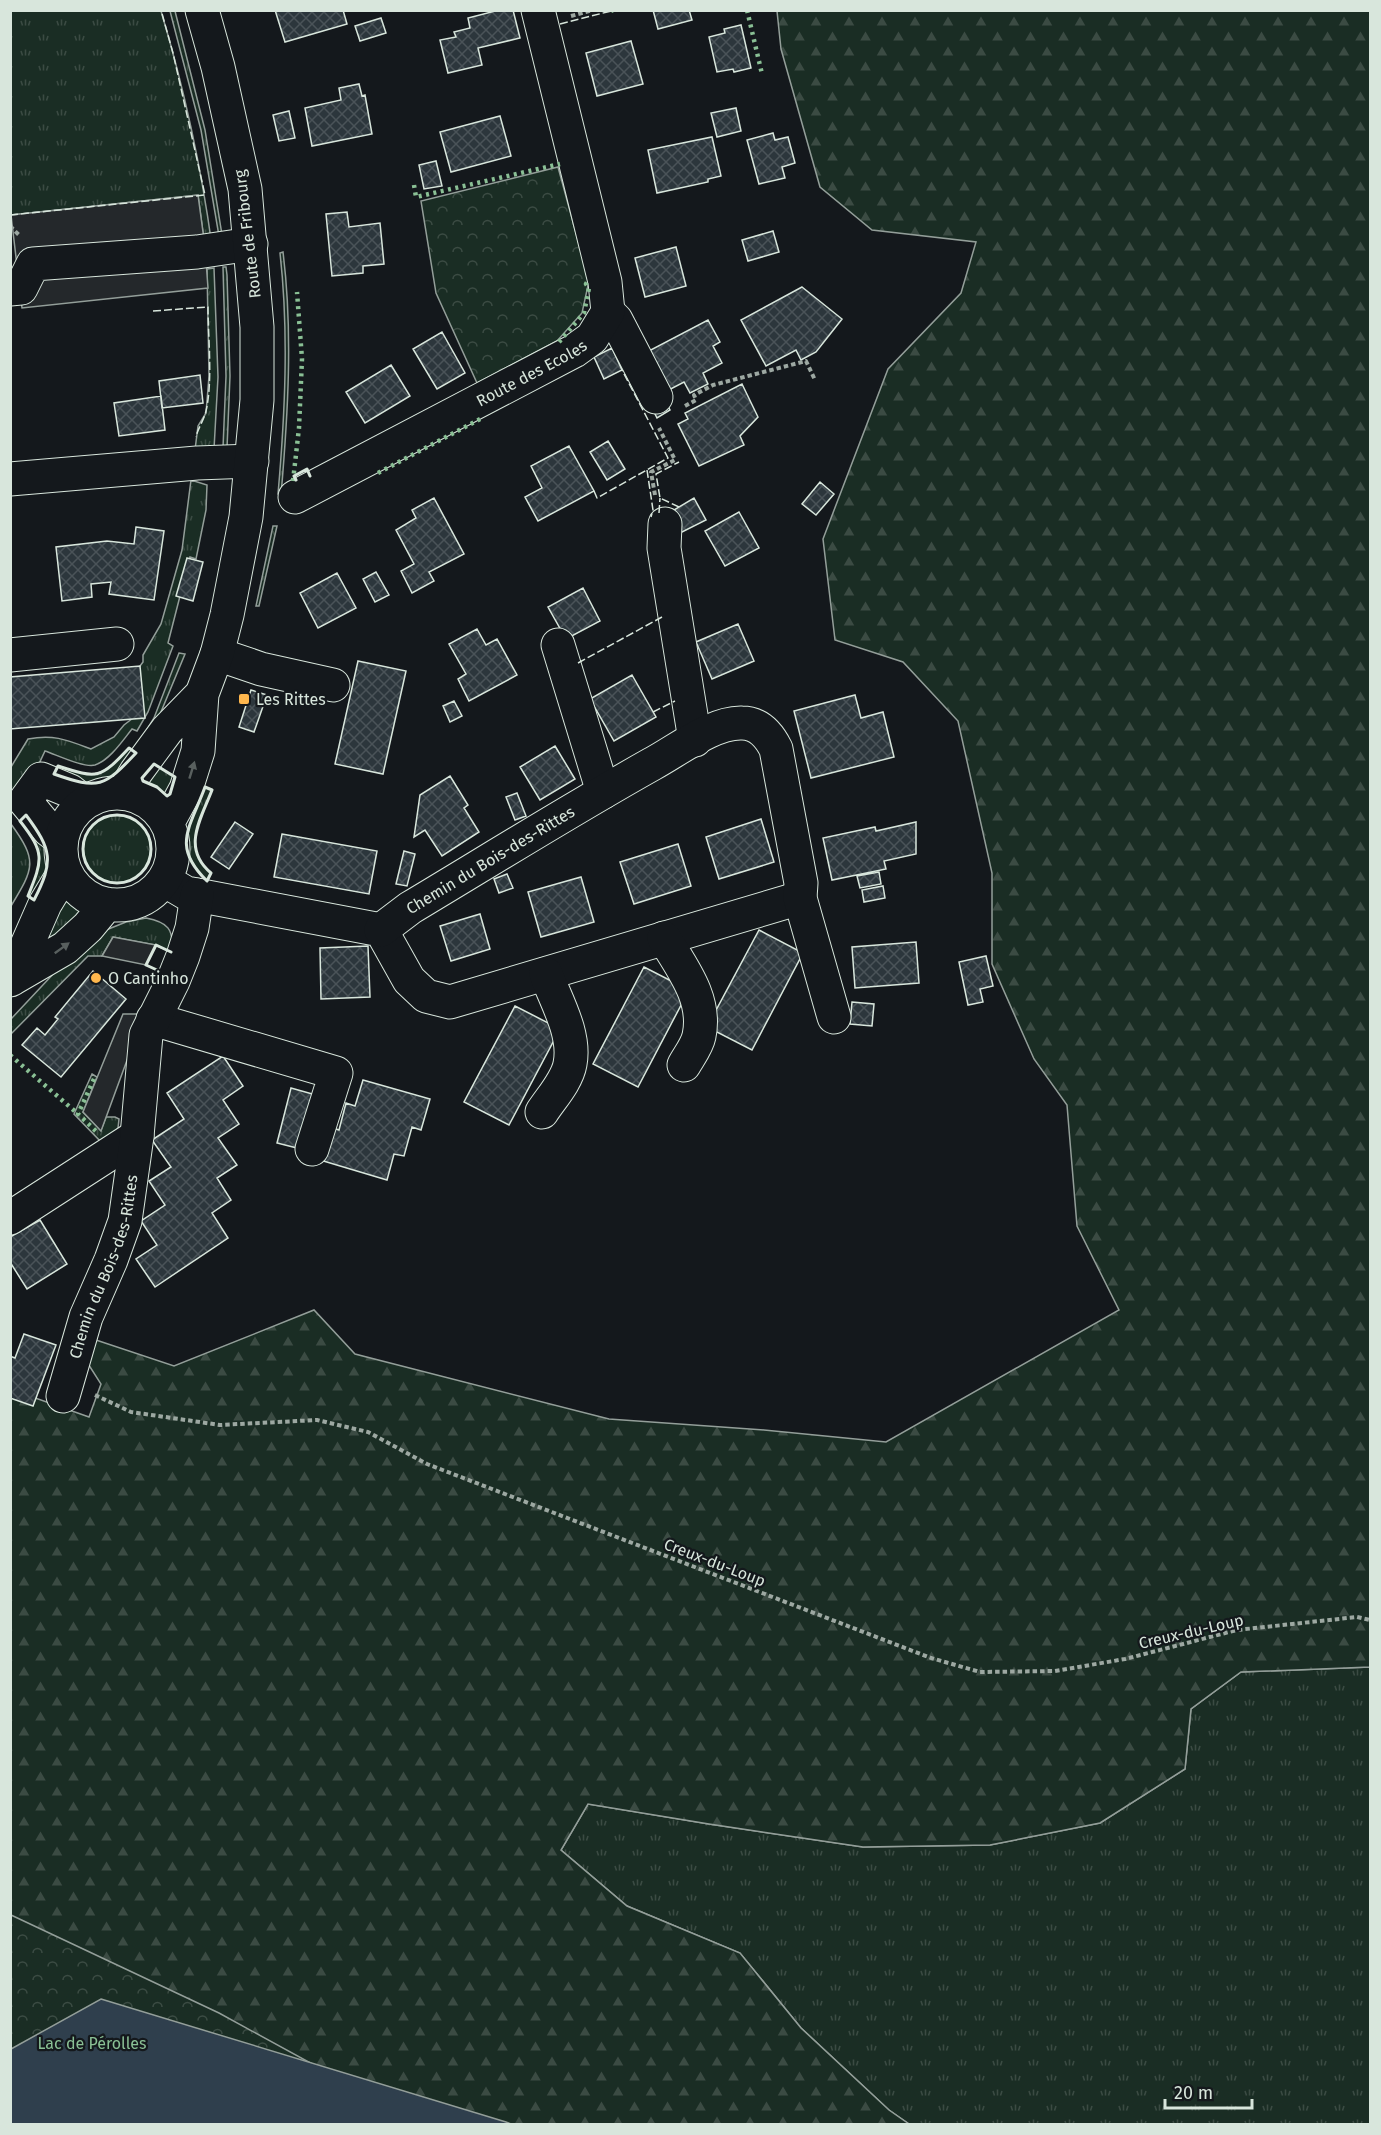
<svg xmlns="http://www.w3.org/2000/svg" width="1381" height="2135" font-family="'Fira Sans',sans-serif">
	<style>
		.grass { fill: url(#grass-tufts); stroke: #939e99; stroke-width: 1.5 }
		.forest { fill: url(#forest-firs); stroke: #939e99; stroke-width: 1.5 }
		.park { fill: url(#park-crowns); stroke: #939e99; stroke-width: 1.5 }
		.parking { fill: #24282b; stroke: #939e99; stroke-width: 1.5 }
		.water { fill: #2f3f4d; stroke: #939e99; stroke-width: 1.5 }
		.building { fill: url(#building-cross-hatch); stroke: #d8e6dc; stroke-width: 1.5 }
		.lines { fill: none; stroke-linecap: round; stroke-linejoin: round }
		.minor-casing { stroke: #d8e6dc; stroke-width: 35 }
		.major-casing { stroke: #d8e6dc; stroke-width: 35 }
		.path { stroke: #9da8a2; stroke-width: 4; stroke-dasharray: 4.5 3; stroke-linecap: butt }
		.minor { stroke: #14181c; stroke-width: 33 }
		.major { stroke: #14181c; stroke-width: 33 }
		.hedge { stroke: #8ac095; stroke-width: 4.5; stroke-dasharray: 3 4.5; stroke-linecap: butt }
		.fence { stroke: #d8e6dc; stroke-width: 1.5; stroke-dasharray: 8 3; stroke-linecap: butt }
		.wall { stroke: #d8e6dc; stroke-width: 3 }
		.oneway { fill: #59605f }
		.poi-dot { fill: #ffb74d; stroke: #14181c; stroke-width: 2 }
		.labels { text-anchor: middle; stroke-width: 4.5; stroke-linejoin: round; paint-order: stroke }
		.street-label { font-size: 16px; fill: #d8e6dc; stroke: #14181c }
		.poi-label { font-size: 16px; fill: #d8e6dc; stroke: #14181c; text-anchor: start }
		.park-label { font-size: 16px; fill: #8ac095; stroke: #14181c }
	</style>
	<defs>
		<pattern id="grass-tufts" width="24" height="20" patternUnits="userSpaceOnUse" patternTransform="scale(1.5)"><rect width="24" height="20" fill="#1a2d24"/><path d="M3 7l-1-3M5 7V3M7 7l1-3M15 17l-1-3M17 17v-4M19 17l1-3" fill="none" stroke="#3b4b43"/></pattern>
		<pattern id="forest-firs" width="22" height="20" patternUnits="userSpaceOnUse" patternTransform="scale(1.5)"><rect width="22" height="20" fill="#1a2d24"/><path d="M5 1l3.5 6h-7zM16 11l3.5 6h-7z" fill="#3b4b43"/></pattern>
		<pattern id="park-crowns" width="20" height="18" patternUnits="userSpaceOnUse" patternTransform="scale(1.5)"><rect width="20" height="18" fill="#1a2d24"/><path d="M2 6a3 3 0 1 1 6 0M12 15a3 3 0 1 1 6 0" fill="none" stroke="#3b4b43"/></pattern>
		<pattern id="building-cross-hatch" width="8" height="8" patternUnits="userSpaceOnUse" patternTransform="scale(1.5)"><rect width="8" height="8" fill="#2c363c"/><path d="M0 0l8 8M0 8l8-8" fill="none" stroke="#4a5358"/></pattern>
	</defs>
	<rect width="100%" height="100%" fill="#14181c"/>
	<!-- grass -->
	<path class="grass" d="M10,11H161C184,88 201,166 212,246L205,247L198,195L11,215Z
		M170,11H175L205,130L223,241L220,242L201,130Z
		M283,252C293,332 288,414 281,495L278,494C285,414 289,333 280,253Z
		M223,267H226L227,275L230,376L227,448H223L226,376Z
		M214,268L218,377L214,449L195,450L198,426L206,413L209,376L207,269Z
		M191,480L207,485L206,510L196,559L190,557L168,643L173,646L148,712L137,731L132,729C123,740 110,760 95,765C84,768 57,755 45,751L37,768L11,805V767L28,739C54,734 67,740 91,749L114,737L124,725L141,712L137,670L143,662V655L161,624L182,550Z
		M273,526H277L259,606H256Z
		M179,653L185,654L158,719L143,736L154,718Z
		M129,748L136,753C103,788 100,788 54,774L58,766C98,779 100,778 129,748Z
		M154,764L175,777L167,796L157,787L143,781Z
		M205,787L212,790C201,819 181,848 211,873L207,881C172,846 190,828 205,787Z
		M26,815C32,825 43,837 47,849C52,866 42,885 34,900L28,896C43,859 45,853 20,821Z
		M83 849a34 34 0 1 1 68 0a34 34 0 1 1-68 0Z
		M11,824C38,861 34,868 11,906Z
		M65,894L73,904L87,912L43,949Z
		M146,918C167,922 175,929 171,952L155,945L113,937L102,956H88L11,1034V1019L56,971L106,930L126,922Z
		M92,1074L97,1077L83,1112L101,1130L106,1117H115L119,1119L118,1128L105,1146L74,1114Z
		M1370,1667V2124H909L889,2110L801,2028L740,1953L627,1906L561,1850L588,1804L709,1824L863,1847L990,1845L1100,1823L1185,1769L1191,1709L1241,1672Z"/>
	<!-- forest -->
	<path class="forest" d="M777,11H1370V1667L1241,1672L1191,1709L1185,1769L1100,1823L990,1845L863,1847L709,1824L588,1804L561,1850L627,1906L740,1953L801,2028L889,2110L909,2124H511L11,2049L10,1389L89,1417L101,1384L85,1359L90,1338L174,1366L314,1310L355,1354L609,1419L764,1430L886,1442L1119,1310L1077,1226L1067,1105L1034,1059L992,964V873L958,721L903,662L835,640L823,539L888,369L961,293L976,242L872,230L820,187L781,49Z"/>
	<!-- park -->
	<path class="park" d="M558,167L589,281L582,313L557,341L477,383L436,293L421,201Z
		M11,1915L219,2013L422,2124H11Z"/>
	<!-- parking -->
	<path class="parking" d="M198,195L205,247L208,288L22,308L11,215Z
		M113,937L156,945L146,965L102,956Z
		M123,1014H144L101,1131L83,1112Z"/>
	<!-- water -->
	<path class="water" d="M101,1999L506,2122L511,2124H11V2049Z"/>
	<!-- building -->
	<path class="building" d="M275,10H343L347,24L285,42Z
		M499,10H513L520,38L478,48L482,65L448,73L440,40L456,37L454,32L470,28L468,18Z
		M653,10H689L692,20L658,29Z
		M381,18L386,33L360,41L355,26Z
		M741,25L751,68L734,72L733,69L717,72L709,37L725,33L724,29Z
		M631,41L643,84L597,96L586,53Z
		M359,84L362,96L365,95L372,134L312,146L305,108L341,100L339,88Z
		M736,108L741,131L717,137L711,113Z
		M289,111L295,138L279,141L273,115Z
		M500,116L511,156L451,172L440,132Z
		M773,133L775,140L788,137L795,163L782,167L785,178L759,184L747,140Z
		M712,137L721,176L708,179V182L657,193L648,150Z
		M436,161L442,186L424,189L419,165Z
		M347,212L349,227L380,223L384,264L363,266V273L332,276L326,214Z
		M773,231L779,252L748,261L742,240Z
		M676,247L686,286L645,297L635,258Z
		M802,287L842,319L816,352L801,360L796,350L766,366L741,320Z
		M708,320L720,342L713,346L722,363L703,373L708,384L690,393L684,382L663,393L643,354Z
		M442,332L465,373L437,389L413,349Z
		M612,348L622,370L604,379L594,357Z
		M391,365L410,396L365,423L346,392Z
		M200,375L203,403L162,408L159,381Z
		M742,384L758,417L740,436L744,445L699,466L678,424L688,419L685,413Z
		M662,395L670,410L657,418L649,402Z
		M161,396L165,430L119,436L114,403Z
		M608,441L625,469L607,480L590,452Z
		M569,446L594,491L538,521L525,497L542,488L531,466Z
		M820,482L834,494L816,515L802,504Z
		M434,498L464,554L429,572L434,581L412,593L401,571L414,564L396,530L416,518L412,510Z
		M694,498L706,520L680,533L669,513Z
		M739,512L759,548L725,566L705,531Z
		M136,527L164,531L154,600L109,594L111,582L91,584L92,597L62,601L56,547L107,541L134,544Z
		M187,558L203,562L193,601L176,596Z
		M376,572L389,595L375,602L363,579Z
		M337,573L356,608L318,628L300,593Z
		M583,588L600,621L566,639L548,607Z
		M738,624L754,661L712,679L696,642Z
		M477,629L486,645L497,639L517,675L469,701L458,679L466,674L449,644Z
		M358,661L406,671L383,774L335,764Z
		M140,666L145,718L10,729V677Z
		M632,675L656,717L614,741L590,699Z
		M251,690L267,695L254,732L239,727Z
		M855,695L861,718L883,712L894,757L811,778L794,711Z
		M454,701L462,716L450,722L443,706Z
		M555,746L575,779L540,800L520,767Z
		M450,776L468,805L464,808L479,832L442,856L425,830L414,837L420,795Z
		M517,793L526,816L515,820L506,797Z
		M761,819L774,862L719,879L706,837Z
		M235,822L253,834L229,869L211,857Z
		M916,822V854L884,861L886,869L832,880L823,838L875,827L876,831Z
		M282,834L377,851L369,894L274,877Z
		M678,844L691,886L634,904L620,862Z
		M404,851L415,854L407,886L396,884Z
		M879,872L881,884L860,888L857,876Z
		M507,874L513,888L499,893L494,879Z
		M581,877L594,922L541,937L528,892Z
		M883,886L885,898L864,902L862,890Z
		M480,914L490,949L451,961L440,926Z
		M759,930L803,953L752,1050L707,1027Z
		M916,942L919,983L855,988L852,947Z
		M368,946L370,997L321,999L320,948Z
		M986,956L993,986L980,989L983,1002L968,1005L959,962Z
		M644,967L689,990L638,1087L593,1064Z
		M93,971L126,999L61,1077L22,1045L37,1028L45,1035L58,1019L55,1017Z
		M852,1002L874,1004L872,1026L850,1024Z
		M515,1006L560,1029L509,1125L464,1102Z
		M223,1056L243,1086L223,1100L239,1124L218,1138L237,1165L217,1178L231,1200L212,1213L228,1238L155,1287L136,1259L157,1245L141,1221L165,1205L149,1181L171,1167L152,1140L184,1119L167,1093Z
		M363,1080L430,1099L421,1130L412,1127L404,1156L394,1154L387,1180L320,1160L330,1127L339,1130L346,1103L355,1106Z
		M291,1088L316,1095L301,1149L277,1143Z
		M40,1220L67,1264L27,1289L10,1262V1237Z
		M24,1334L56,1345L33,1406L10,1398V1356L15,1358Z"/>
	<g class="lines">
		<!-- minor casing -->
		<g class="minor-casing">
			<g id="minor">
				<path d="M10,289L21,288L33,264L197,252L251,244"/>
				<path d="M608,312L616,320L656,397"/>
				<path d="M10,479L197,463L252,461"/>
				<path id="s1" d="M295,497L574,351L592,338L608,312L605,282L538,10"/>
				<path d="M665,524L664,548L695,740"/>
				<path d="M558,645L603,792"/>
				<path d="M217,654L261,669L333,685"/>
				<path d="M10,655L117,644"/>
				<path d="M61,839L49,830L25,801L41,779L70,791L84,802"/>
				<path d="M164,880L186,893L381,930L409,980L426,996L450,1002L800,898"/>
				<path id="s2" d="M381,930L410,908C490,860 570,810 652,764C678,750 713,722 742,723C759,723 769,735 776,749L801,883L800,898L834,1017"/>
				<path d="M664,938C682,968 707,999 699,1036C697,1046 689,1056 684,1065"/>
				<path d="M153,1019L336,1073L312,1149"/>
				<path d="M542,1112C551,1098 567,1081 570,1064C576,1034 556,1001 546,974"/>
				<path d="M10,1218L137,1136"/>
				<path id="s3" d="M63,1396L86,1317L111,1260L125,1221L137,1136L146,1035L173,981L183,956L192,928L197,895"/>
			</g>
		</g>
		<!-- major casing -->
		<g class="major-casing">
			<path id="major" d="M124,792L136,772L167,730L202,694
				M61 849a56 56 0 1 1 112 0a56 56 0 1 1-112 0Z
				M168,822L186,789L198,751L202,694L217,654L227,615L246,517L257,400V327L245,189L218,67L202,10
				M12,979L45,904L65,871
				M10,980L65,948L88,927L107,904"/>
		</g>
		<!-- path -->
		<path class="path" d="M571,16L593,10
			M10,226L20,236
			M685,406L696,400L694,395L713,385L806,361L815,380
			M655,495L651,472L675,460L659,428
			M95,1395L131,1412L220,1425L317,1420L368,1432L427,1464L931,1658L980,1672L1055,1671L1125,1659L1237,1630L1357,1617L1370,1620"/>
		<!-- minor -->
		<use href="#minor" class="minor"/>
		<!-- major -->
		<use href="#major" class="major"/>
		<!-- hedge -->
		<path class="hedge" d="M747,10L762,74
			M611,11L613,10
			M414,185L416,197L560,164
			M559,342L584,313L589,288L586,284L589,279
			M378,473L482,418
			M293,481L299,428L302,359L297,292
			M10,1055L78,1114
			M94,1079L78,1114L99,1134"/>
		<!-- fence -->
		<path class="fence" d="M569,11L572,10
			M560,24L611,11
			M10,215L205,195L173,53L161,10
			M153,311L208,307C208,339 213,380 206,411C204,420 198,428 196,437
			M647,470L653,510L651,517
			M594,491L597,498L668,458L622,370
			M679,507L660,498L656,474L679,462
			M659,513L660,498
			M578,663L662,617
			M653,712L675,701"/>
		<!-- wall -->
		<path class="wall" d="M296,480L294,476L307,469L310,476
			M129,748L136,753C104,787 99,790 54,774L58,766C98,779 100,779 129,748Z
			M154,764L175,777L170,794L167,796L157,787L143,781L142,778Z
			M205,787L212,790C201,819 181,848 211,873L207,881C171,846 190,828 205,787Z
			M26,815C52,850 54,861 34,900L28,896C43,859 45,853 20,821Z
			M83 849a34 34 0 1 1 68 0a34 34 0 1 1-68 0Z
			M157,970L146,965L156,945L171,952"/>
	</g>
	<!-- one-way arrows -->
	<defs><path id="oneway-solid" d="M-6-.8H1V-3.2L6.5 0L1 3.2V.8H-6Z" transform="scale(1.5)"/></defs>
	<g class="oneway">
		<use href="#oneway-solid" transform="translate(192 770) rotate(-73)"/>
		<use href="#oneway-solid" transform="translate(62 948) rotate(-36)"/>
	</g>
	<!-- markers -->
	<g class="poi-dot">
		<rect x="238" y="693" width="12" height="12" rx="3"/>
		<circle cx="96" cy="978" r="6"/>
	</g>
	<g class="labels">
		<!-- street labels -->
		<g class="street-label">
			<text transform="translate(247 234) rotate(-97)" y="6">Route de Fribourg</text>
			<text dy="6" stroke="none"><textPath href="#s1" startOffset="267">Route des Ecoles</textPath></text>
			<text dy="6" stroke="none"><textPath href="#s2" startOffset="130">Chemin du Bois-des-Rittes</textPath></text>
			<text dy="6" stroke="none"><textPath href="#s3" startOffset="136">Chemin du Bois-des-Rittes</textPath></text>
			<text transform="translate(715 1562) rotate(21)" y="6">Creux-du-Loup</text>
			<text transform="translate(1191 1631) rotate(-13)" y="6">Creux-du-Loup</text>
		</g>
		<!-- poi labels -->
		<g class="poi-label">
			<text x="256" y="705">Les Rittes</text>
			<text x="108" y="984">O Cantinho</text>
		</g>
		<!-- park labels -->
		<g class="park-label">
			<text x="92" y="2049">Lac de Pérolles</text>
		</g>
	</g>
	<!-- border -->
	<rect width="1381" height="2135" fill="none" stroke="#d8e6dc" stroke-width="24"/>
	<!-- scale -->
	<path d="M1165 2099v9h87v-9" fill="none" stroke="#d8e6dc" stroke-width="3"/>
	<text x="1174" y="2099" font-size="18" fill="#d8e6dc" stroke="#14181c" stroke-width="4.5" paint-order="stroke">20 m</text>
</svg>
